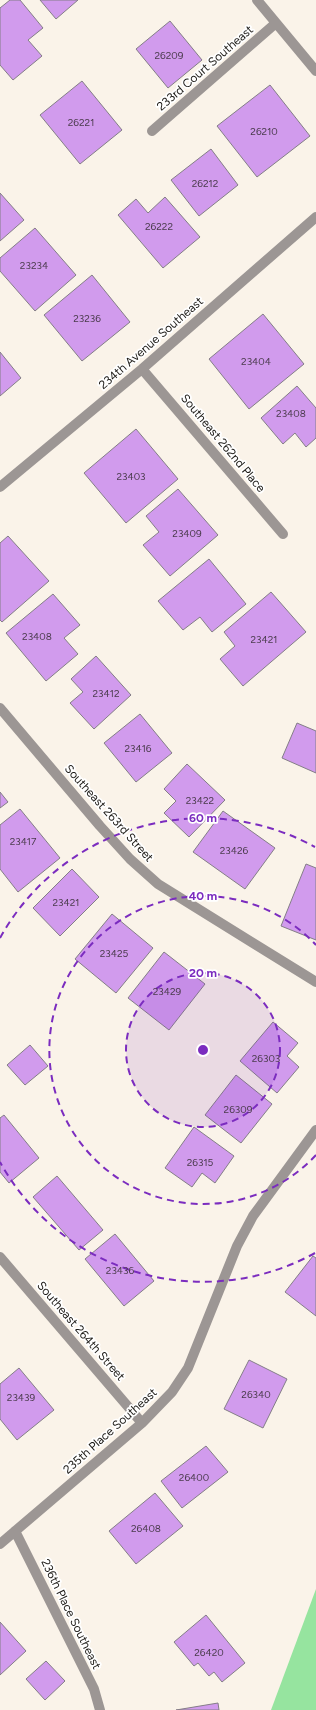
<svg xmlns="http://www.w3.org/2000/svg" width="316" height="1710" font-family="Figtree,sans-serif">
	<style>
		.green { fill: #96e49f }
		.building { fill: #d19bed; stroke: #847e87 }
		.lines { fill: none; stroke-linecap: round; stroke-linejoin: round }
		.minor { stroke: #9c9694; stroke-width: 10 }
		.ring { fill: none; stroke: #7b2cbf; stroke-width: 2; stroke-dasharray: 7 5 }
		.labels { text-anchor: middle; stroke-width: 3.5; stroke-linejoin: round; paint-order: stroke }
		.number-label { font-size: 10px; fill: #4a3b4c }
		.street-label { font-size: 12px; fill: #1d1b17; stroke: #fff }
		.centre { fill: #7b2cbf; stroke: #fff; stroke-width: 2 }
		.ring-label { font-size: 12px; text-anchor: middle; font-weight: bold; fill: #7b2cbf; stroke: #fff; stroke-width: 3.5; stroke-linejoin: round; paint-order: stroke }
	</style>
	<rect width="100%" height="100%" fill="#faf3e9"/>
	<!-- green -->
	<path class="green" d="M316,1589V1710H271Z"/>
	<!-- building -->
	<path class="building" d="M10,0H20L43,28L28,40L42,56L13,80L0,65V8Z
		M40,0H78L56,19Z
		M170,21L202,60L168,88L136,49Z
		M82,81L122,130L80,164L40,115Z
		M270,85L310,136L257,177L217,126Z
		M211,149L238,185L199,216L171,180Z
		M0,193L24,220L0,241Z
		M165,197L200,237L163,268L118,215L136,199L148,213Z
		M35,228L76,275L35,311L0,271V258Z
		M92,275L130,322L82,361L44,315Z
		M263,314L304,364L249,409L209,359Z
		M0,352L21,378L0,396Z
		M297,386L316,408V438L306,447L295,433L283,444L261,418Z
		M136,429L178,479L126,523L84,473Z
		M178,489L218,535L170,576L143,545L159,532L146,516Z
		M8,536L49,581L2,622L0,620V543Z
		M209,559L246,604L212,632L200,617L183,630L158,601Z
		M271,592L306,632L243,686L220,659L235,646L224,632Z
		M53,594L80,625L64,638L78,654L46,681L6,633Z
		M96,656L131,695L94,729L70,703L83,692L71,679Z
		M140,714L172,753L136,782L104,743Z
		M297,723L316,731V773L282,758Z
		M187,764L225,800L189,837L164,813L176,801L164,789Z
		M0,792L8,802L0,808Z
		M20,809L60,858L18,892L0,869V825Z
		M223,811L275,848L245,889L193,852Z
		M306,864L316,868V940L281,926Z
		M72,869L99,897L60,936L33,908Z
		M112,914L153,948L116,993L75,959Z
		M164,952L205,984L169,1030L128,998Z
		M273,1022L298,1043L287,1056L299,1067L277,1093L240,1061Z
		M30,1045L48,1066L25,1085L7,1065Z
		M236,1075L272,1104L241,1143L205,1115Z
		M4,1115L39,1158L9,1183L0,1172V1118Z
		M194,1127L234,1156L215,1183L202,1173L192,1187L165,1168Z
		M57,1176L103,1230L79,1250L33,1197Z
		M115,1234L154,1281L124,1306L85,1259Z
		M313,1256L316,1258V1316L285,1292Z
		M249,1360L287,1379L263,1428L224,1409Z
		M19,1368L54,1410L17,1440L0,1419V1384Z
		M206,1446L228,1472L182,1508L161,1481Z
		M155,1493L183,1526L136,1564L109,1531Z
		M206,1615L245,1663L222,1682L214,1672L209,1676L198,1663L194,1666L174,1642Z
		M0,1622L26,1651L0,1675Z
		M46,1661L65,1681L45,1700L26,1679Z
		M218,1703L219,1710H176Z"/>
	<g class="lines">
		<!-- minor -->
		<path class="minor" d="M257,0L316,71
			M152,131L276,23
			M142,369L283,534
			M0,487L142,369L316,217
			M0,708L100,826L130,859L158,884L316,982
			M0,1257L142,1423
			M15,1531L94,1689L100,1710
			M0,1544L142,1423L172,1392L188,1368L237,1246L253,1216L316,1130"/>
	</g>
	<!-- distance rings -->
	<circle cx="203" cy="1050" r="77" fill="#7b2cbf" fill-opacity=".12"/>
	<g class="ring">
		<circle cx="203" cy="1050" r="77"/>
		<path d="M316 1155A154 154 0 1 1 316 945"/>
		<path d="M315 1253A232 232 0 0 1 0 1162M0 938A232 232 0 0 1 315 847"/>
	</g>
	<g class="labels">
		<!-- number labels -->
		<g class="number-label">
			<text x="169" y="59">26209</text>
			<text x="81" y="126">26221</text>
			<text x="264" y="135">26210</text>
			<text x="205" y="187">26212</text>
			<text x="159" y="230">26222</text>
			<text x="34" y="269">23234</text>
			<text x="87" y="322">23236</text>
			<text x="256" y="365">23404</text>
			<text x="291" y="417">23408</text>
			<text x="131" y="480">23403</text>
			<text x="187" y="537">23409</text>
			<text x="37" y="640">23408</text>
			<text x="264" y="643">23421</text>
			<text x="106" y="697">23412</text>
			<text x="138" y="752">23416</text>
			<text x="200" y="804">23422</text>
			<text x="23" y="845">23417</text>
			<text x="234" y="854">23426</text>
			<text x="66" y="906">23421</text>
			<text x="114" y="957">23425</text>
			<text x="167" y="995">23429</text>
			<text x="266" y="1062">26303</text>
			<text x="238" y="1113">26309</text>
			<text x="200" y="1166">26315</text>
			<text x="120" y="1274">23436</text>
			<text x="256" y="1398">26340</text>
			<text x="21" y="1401">23439</text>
			<text x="194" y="1481">26400</text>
			<text x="146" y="1532">26408</text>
			<text x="209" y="1656">26420</text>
		</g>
		<!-- street labels -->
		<g class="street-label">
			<text transform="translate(205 68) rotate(-41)" y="4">233rd Court Southeast</text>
			<text transform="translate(151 343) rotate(-41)" y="4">234th Avenue Southeast</text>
			<text transform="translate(223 443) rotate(50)" y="4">Southeast 262nd Place</text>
			<text transform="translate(109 813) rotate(48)" y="4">Southeast 263rd Street</text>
			<text transform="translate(81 1331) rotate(49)" y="4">Southeast 264th Street</text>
			<text transform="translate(110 1431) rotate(-42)" y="4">235th Place Southeast</text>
			<text transform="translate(71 1614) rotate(64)" y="4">236th Place Southeast</text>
		</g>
	</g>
	<circle cx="203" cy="1050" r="6" class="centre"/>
	<g class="ring-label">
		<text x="203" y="822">60 m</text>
		<text x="203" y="900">40 m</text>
		<text x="203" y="977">20 m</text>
	</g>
</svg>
